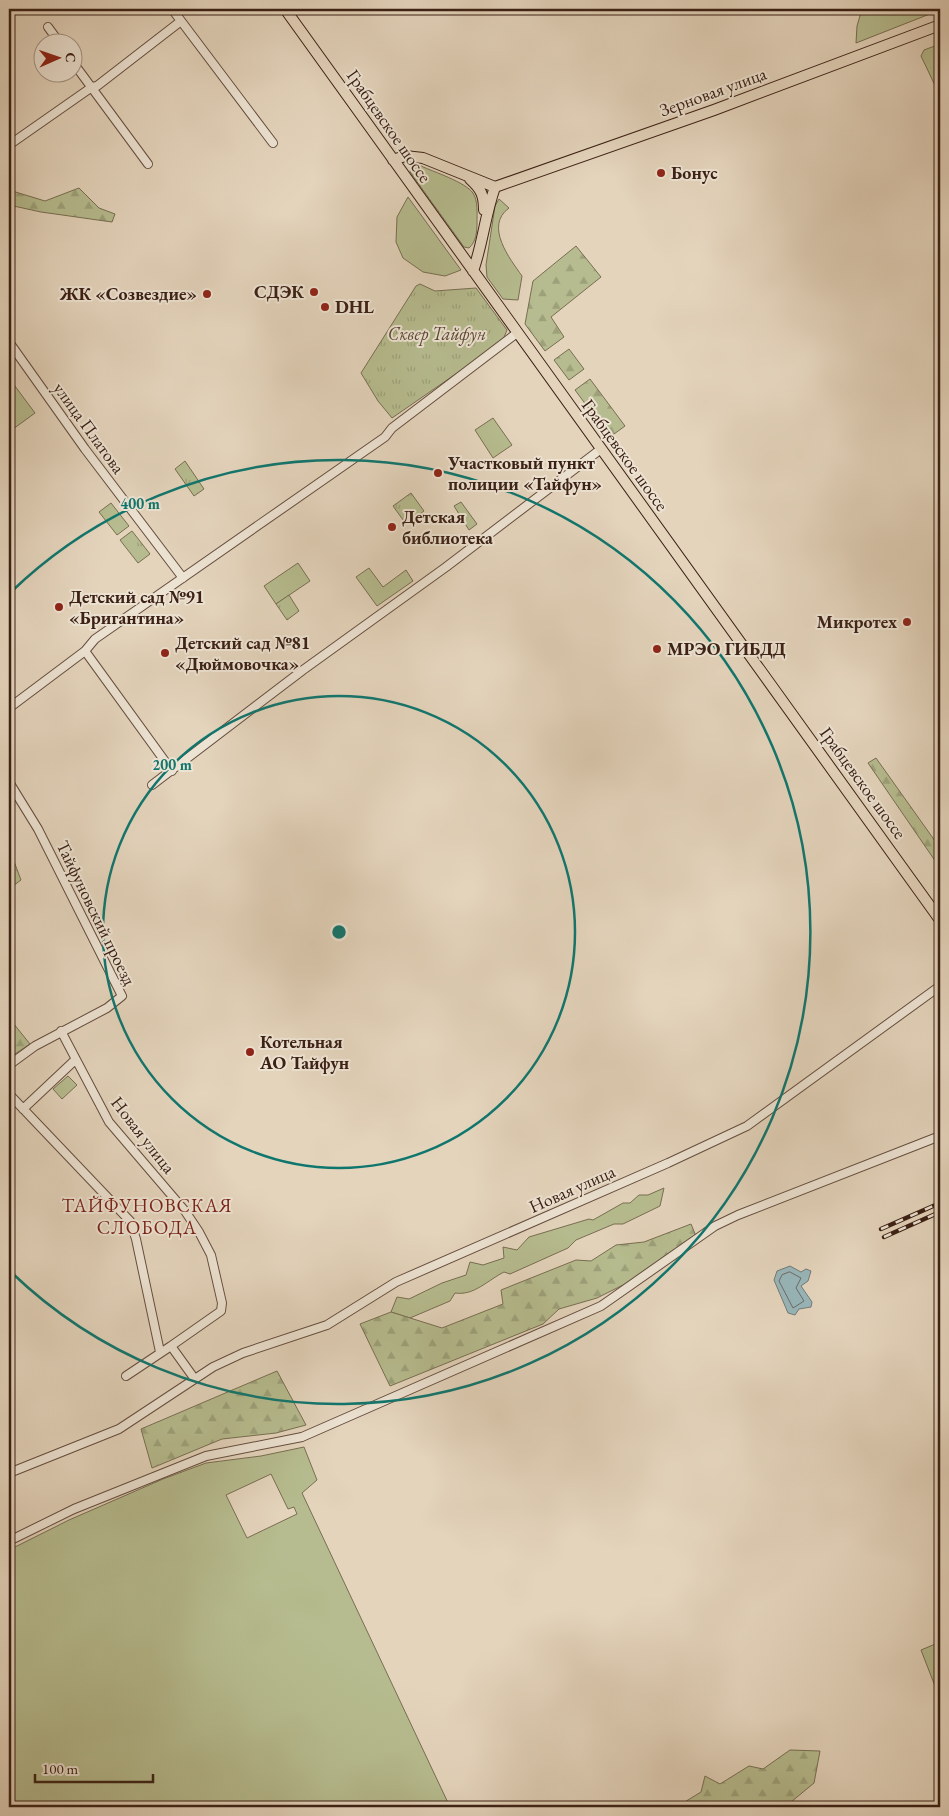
<svg xmlns="http://www.w3.org/2000/svg" width="949" height="1816" font-family="'EB Garamond',serif">
	<style>
		.green { fill: #b6bc8f; stroke: #786e52; fill-rule: evenodd }
		.forest { fill: url(#forest-firs); stroke: #786e52 }
		.park { fill: url(#park-tufts); stroke: #786e52 }
		.water { fill: #98b6ba; stroke: #737a78 }
		.lines { fill: none; stroke-linecap: round; stroke-linejoin: round }
		.shore { stroke: #6a6b68; stroke-width: 1 }
		.minor-casing { stroke: #654d3f; stroke-width: 10 }
		.major-casing { stroke: #3b2015; stroke-width: 12 }
		.minor { stroke: #ede3d3; stroke-width: 8 }
		.major { stroke: #e4d4bc; stroke-width: 10 }
		.rail-casing { stroke: #3b2015; stroke-width: 4.5 }
		.rail { stroke: #ede3d3; stroke-width: 2.5; stroke-dasharray: 8; stroke-linecap: butt }
		.ring { fill: none; stroke: #0f766e; stroke-width: 2.5 }
		.poi-dot { fill: #8f2418; stroke: #ede3d3; stroke-width: 2 }
		.labels { text-anchor: middle; stroke-width: 4; stroke-linejoin: round; paint-order: stroke }
		.street-label { font-size: 18px; fill: #3b2015; stroke: #ede3d3 }
		.poi-label { font-size: 18px; font-weight: bold; fill: #3b2015; stroke: #ede3d3; text-anchor: start }
		.park-label { font-size: 18px; font-style: italic; fill: #5a4734; stroke: #ede3d3 }
		.neighbourhood-label { font-size: 19px; letter-spacing: 1px; fill: #7a1f14; stroke: #ede3d3 }
		.centre { fill: #0f766e; stroke: #ede3d3; stroke-width: 2.5 }
		.ring-label { font-size: 15px; text-anchor: middle; font-weight: bold; fill: #0f766e; stroke: #ede3d3; stroke-width: 4; stroke-linejoin: round; paint-order: stroke }
	</style>
	<defs>
		<pattern id="forest-firs" width="22" height="20" patternUnits="userSpaceOnUse" patternTransform="scale(1.25)"><rect width="22" height="20" fill="#b6bc8f"/><path d="M5 1l3.5 6h-7zM16 11l3.5 6h-7z" fill="#9da17a"/></pattern>
		<pattern id="park-tufts" width="24" height="20" patternUnits="userSpaceOnUse" patternTransform="scale(1.25)"><rect width="24" height="20" fill="#b6bc8f"/><path d="M3 7l-1-3M5 7V3M7 7l1-3M15 17l-1-3M17 17v-4M19 17l1-3" fill="none" stroke="#9da17a"/></pattern>
	</defs>
	<rect width="100%" height="100%" fill="#e4d4bc"/>
	<filter id="stains"><feTurbulence type="fractalNoise" baseFrequency=".004" numOctaves="4"/><feColorMatrix values="0 0 0 0 .2 0 0 0 0 .09 0 0 0 0 .02 0 0 0 .5 -.17"/></filter>
	<radialGradient id="worn" r=".72"><stop offset=".6" stop-color="#630" stop-opacity="0"/><stop offset="1" stop-color="#630" stop-opacity=".3"/></radialGradient>
	<!-- green -->
	<path class="green" d="M862,9H940V10L856,43L857,26Z
		M940,44V96L921,56L924,50Z
		M421,166C434,172 465,182 473,193C478,201 477,213 477,223C477,232 476,242 469,248L464,247L410,172L411,167Z
		M408,197L461,270L445,276L423,272L403,258L396,242L397,217Z
		M499,199L509,208C484,226 510,259 522,276L518,300L503,299L487,277L486,265L495,206Z
		M9,378L35,413L9,432Z
		M493,418L512,445L493,458L475,430Z
		M461,502L477,524L469,530L454,506Z
		M111,503L129,526L117,535L99,512Z
		M298,563L310,581L276,604L264,586Z
		M369,568L383,587L406,570L413,581L377,606L356,577Z
		M68,1076L77,1085L62,1099L53,1089Z
		M664,1188L660,1206L623,1224H614L576,1240L568,1248L510,1274L504,1272C488,1280 474,1296 455,1293L450,1301L410,1318L391,1312L397,1297L409,1299L442,1283L466,1275L470,1262L483,1265L504,1258L503,1247L517,1250L529,1237L589,1219L593,1220L623,1203H630L639,1195H648Z
		M304,1447L317,1480L302,1493L450,1807H9V1550L69,1520L163,1479L206,1463L261,1456ZM271,1474L288,1509L294,1507L297,1514L247,1538L226,1495Z
		M940,1642V1699L921,1650Z"/>
	<!-- forest -->
	<path class="forest" d="M79,188L99,208L115,214L112,222L41,212L9,205V190L45,201Z
		M576,246L601,277L551,317L564,337L545,351L525,324L533,281Z
		M569,349L584,369L569,380L554,360Z
		M590,379L625,426L610,437L575,390Z
		M876,758L940,848V868L868,763Z
		M9,848L21,880L9,889Z
		M9,1018L30,1044L9,1058Z
		M691,1224L696,1236L625,1284L597,1298L559,1309L543,1324L390,1386L360,1324L391,1312L442,1328L503,1304L501,1290L576,1260L591,1261L616,1245L644,1242Z
		M277,1371L306,1425L276,1433L222,1439L152,1468L141,1429Z
		M790,1750L820,1751L814,1783L785,1807H667L669,1804L683,1803L701,1792L705,1776L720,1784L749,1766L763,1769Z"/>
	<!-- park -->
	<path class="park" d="M420,284L435,291L476,288L507,330L502,342L392,418L378,401L361,373L416,286Z
		M185,461L204,489L194,496L175,469Z
		M411,493L424,511L406,524L393,506Z
		M132,531L150,554L138,563L120,540Z
		M289,595L299,611L287,620L276,604Z"/>
	<!-- water -->
	<path class="water" d="M790,1266L801,1272L806,1269L811,1271L808,1281L801,1286L812,1302L811,1307L799,1309L795,1315L788,1313L774,1280L777,1271Z"/>
	<g class="lines">
		<!-- shore -->
		<path class="shore" d="M790,1272L801,1278L796,1288L804,1301L793,1308L779,1281L782,1275Z"/>
		<!-- minor casing -->
		<g class="minor-casing">
			<path id="minor" d="M172,9L273,143
				M48,27L59,42
				M72,61L148,164
				M9,145L92,87L97,86L181,21
				M9,342L85,449L183,578
				M85,651L172,771
				M9,708L85,651L95,639L385,437L392,428L517,333
				M9,782L38,829L122,996L107,1008L35,1046L9,1065
				M152,785L303,670L446,567L601,449
				M61,1031L109,1122L185,1211L199,1232L211,1255L222,1303L221,1311L171,1346
				M9,1094L130,1221L136,1239L160,1352
				M23,1109L74,1061
				M126,1376L171,1346L194,1378
				M9,1473L119,1429L213,1367L243,1353L327,1325L396,1282L668,1163L747,1126L940,986
				M9,1541L74,1509L206,1456L302,1437L601,1306L715,1226L738,1215L940,1136"/>
		</g>
		<!-- major casing -->
		<g class="major-casing">
			<path id="major" d="M285,9L940,920
				M393,160L405,156L423,158L495,187
				M470,179C481,189 484,195 484,210
				M495,187L714,110L940,25
				M473,271C483,243 485,215 495,187"/>
		</g>
		<!-- minor -->
		<use href="#minor" class="minor"/>
		<!-- major -->
		<use href="#major" class="major"/>
		<!-- rail casing -->
		<g class="rail-casing">
			<path id="rail" d="M881,1229L940,1203
				M884,1237L940,1212"/>
		</g>
		<!-- rail -->
		<use href="#rail" class="rail"/>
	</g>
	<!-- distance rings -->
	<g class="ring">
		<circle cx="339" cy="932" r="236"/>
		<path d="M11 592A472 472 0 1 1 11 1272"/>
	</g>
	<!-- markers -->
	<g class="poi-dot">
		<circle cx="661" cy="173" r="5"/>
		<circle cx="314" cy="292" r="5"/>
		<circle cx="207" cy="294" r="5"/>
		<circle cx="325" cy="307" r="5"/>
		<circle cx="438" cy="473" r="5"/>
		<circle cx="392" cy="527" r="5"/>
		<circle cx="59" cy="607" r="5"/>
		<circle cx="907" cy="622" r="5"/>
		<circle cx="657" cy="649" r="5"/>
		<circle cx="165" cy="653" r="5"/>
		<circle cx="250" cy="1052" r="5"/>
	</g>
	<g class="labels">
		<!-- street labels -->
		<g class="street-label">
			<text transform="translate(713 92) rotate(-20)" y="6">Зерновая улица</text>
			<text transform="translate(389 126) rotate(55)" y="6">Грабцевское шоссе</text>
			<text transform="translate(89 428) rotate(54)" y="6">улица Платова</text>
			<text transform="translate(625 455) rotate(54)" y="6">Грабцевское шоссе</text>
			<text transform="translate(863 783) rotate(54)" y="6">Грабцевское шоссе</text>
			<text transform="translate(96 913) rotate(64)" y="6">Тайфуновский проезд</text>
			<text transform="translate(143 1135) rotate(52)" y="6">Новая улица</text>
			<text transform="translate(572 1189) rotate(-24)" y="6">Новая улица</text>
		</g>
		<!-- poi labels -->
		<g class="poi-label">
			<text x="671" y="179">Бонус</text>
			<text x="304" y="298" text-anchor="end">СДЭК</text>
			<text x="197" y="300" text-anchor="end">ЖК «Созвездие»</text>
			<text x="335" y="313">DHL</text>
			<text x="448" y="469">Участковый пункт<tspan x="448" dy="21">полиции «Тайфун»</tspan></text>
			<text x="402" y="523">Детская<tspan x="402" dy="21">библиотека</tspan></text>
			<text x="69" y="603">Детский сад №91<tspan x="69" dy="21">«Бригантина»</tspan></text>
			<text x="897" y="628" text-anchor="end">Микротех</text>
			<text x="175" y="649">Детский сад №81<tspan x="175" dy="21">«Дюймовочка»</tspan></text>
			<text x="667" y="655">МРЭО ГИБДД</text>
			<text x="260" y="1048">Котельная<tspan x="260" dy="21">АО Тайфун</tspan></text>
		</g>
		<!-- park labels -->
		<g class="park-label">
			<text x="437" y="340">Сквер Тайфун</text>
		</g>
		<!-- neighbourhood labels -->
		<g class="neighbourhood-label">
			<text x="147" y="1212">ТАЙФУНОВСКАЯ<tspan x="147" dy="22">СЛОБОДА</tspan></text>
		</g>
	</g>
	<circle cx="339" cy="932" r="8" class="centre"/>
	<g class="ring-label">
		<text x="140" y="509">400 m</text>
		<text x="172" y="770">200 m</text>
	</g>
	<!-- margin -->
	<rect width="949" height="1816" fill="none" stroke="#e4d4bc" stroke-width="30"/>
	<rect x="10" y="10" width="929" height="1796" fill="none" stroke="#3b2015" stroke-width="2.5"/>
	<rect x="15" y="15" width="919" height="1786" fill="none" stroke="#3b2015"/>
	<!-- north arrow -->
	<g transform="translate(58 58) rotate(88)"><circle r="24" fill="#ede3d3" stroke="#a69587"/>
	<path d="M0-4L9 19L0 12L-9 19Z" fill="#8f2418"/>
	<text y="-8" font-size="14" font-weight="bold" text-anchor="middle" fill="#3b2015">С</text>
	</g>
	<!-- scale -->
	<path d="M35 1774v8h118v-8" fill="none" stroke="#3b2015" stroke-width="2.5"/>
	<text x="42" y="1774" font-size="15" fill="#3b2015" stroke="#ede3d3" stroke-width="4" paint-order="stroke">100 m</text>
	<rect width="100%" height="100%" filter="url(#stains)"/>
	<rect width="100%" height="100%" fill="url(#worn)"/>
</svg>
